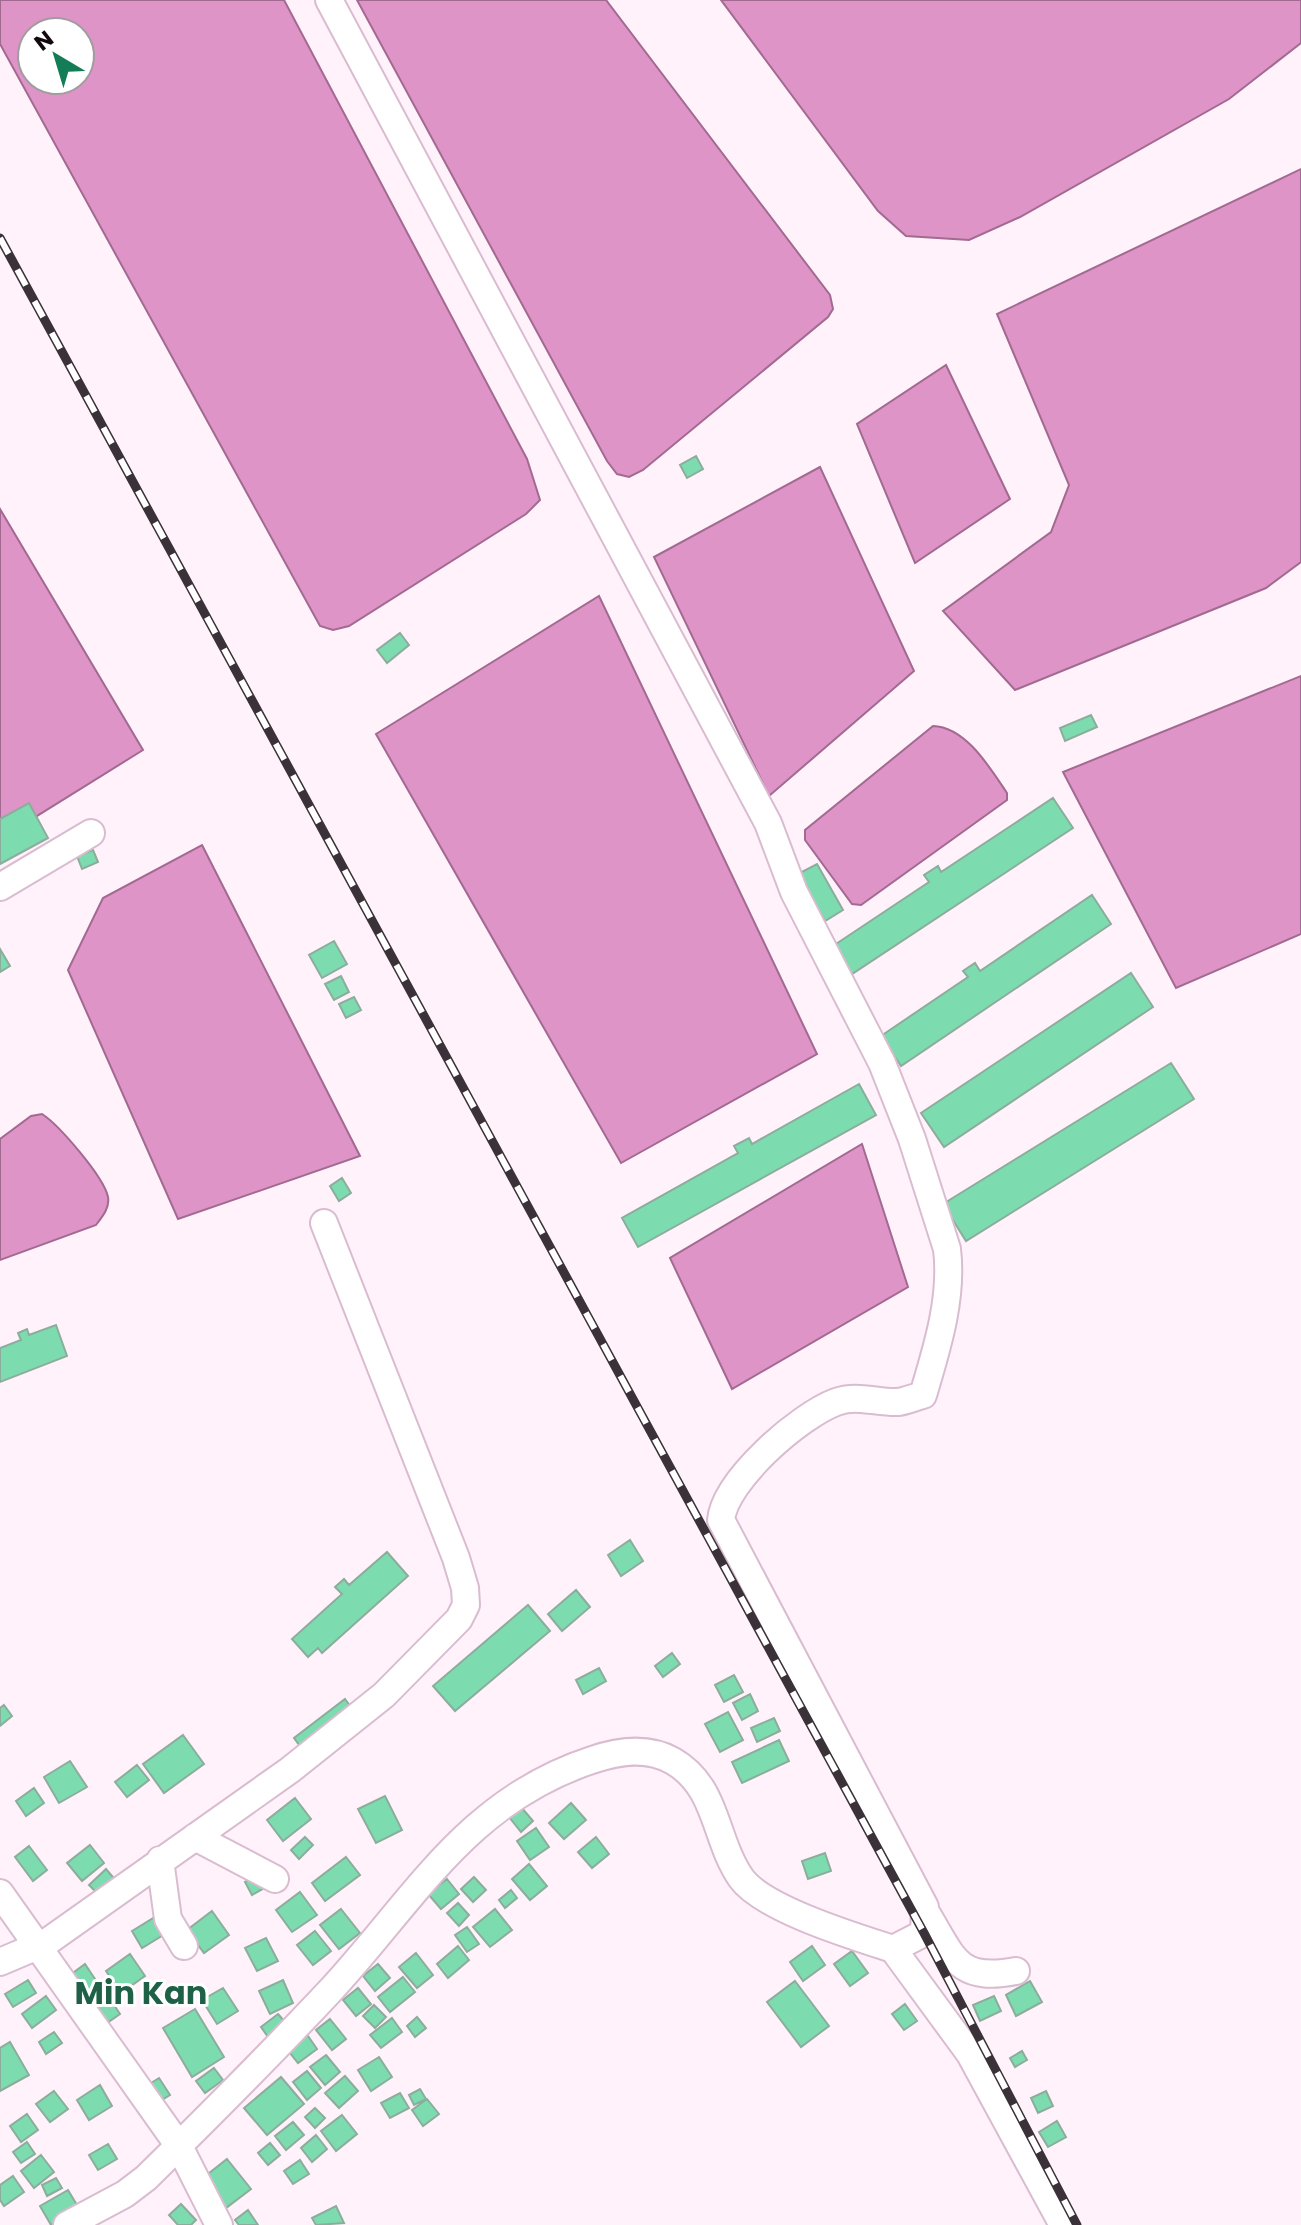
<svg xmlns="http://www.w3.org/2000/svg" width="1301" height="2225" font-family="Poppins,sans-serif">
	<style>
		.water { fill: #df94c8; stroke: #a26a90; stroke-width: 2; fill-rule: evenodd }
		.building { fill: #7cdcb0; stroke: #8cad9c; stroke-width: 2 }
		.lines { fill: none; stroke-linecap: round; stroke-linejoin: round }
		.minor-casing { stroke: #dabcd0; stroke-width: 30 }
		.minor { stroke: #fff; stroke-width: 26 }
		.rail-casing { stroke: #3b3138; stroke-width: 9 }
		.rail { stroke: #fff; stroke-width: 6; stroke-dasharray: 18; stroke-linecap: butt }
		.labels { text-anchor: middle; stroke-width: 6; stroke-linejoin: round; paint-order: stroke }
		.quarter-label { font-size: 32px; font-weight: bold; fill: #1f6146; stroke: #fff }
	</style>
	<rect width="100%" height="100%" fill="#fff2fb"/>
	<!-- water -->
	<path class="water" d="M0,0H284L527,459L540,500L526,514L349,626L333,630L320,626L0,44ZM32,32H80V80H32Z
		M357,0H606L830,295L833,309L828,317L643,470L629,477L617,474L607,461Z
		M721,0H1301V43L1229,99L1020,217L969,240L906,236L878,211Z
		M1301,169V562L1266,588L1015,690L943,611L1051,532L1069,485L997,314Z
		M946,365L1010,499L915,563L857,424Z
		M820,467L914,671L769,796L654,557Z
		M0,509L143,750L0,839Z
		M599,596L817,1054L621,1163L376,734Z
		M1301,676V934L1176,988L1063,772Z
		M933,726C966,727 990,768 1007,793V800L861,905L852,904L805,840V830Z
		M202,845L360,1156L178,1219L68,970L103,898Z
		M42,1114C59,1125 104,1177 108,1197C110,1208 102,1217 96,1225L0,1260V1139L31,1116Z
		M862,1144L908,1287L732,1389L670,1258Z"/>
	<!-- building -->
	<path class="building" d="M696,456L703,469L687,478L680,465Z
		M400,633L409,645L387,663L377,650Z
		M1091,715L1097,727L1065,741L1060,728Z
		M1053,798L1073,828L849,976L830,948L929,882L924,875L938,866L941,872Z
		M29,803L48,838L0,864V819Z
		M93,850L98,862L82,869L77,856Z
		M817,864L843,910L825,921L798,874Z
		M1092,895L1111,924L901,1066L881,1036L968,977L963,971L975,963L980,971Z
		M334,941L347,964L322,978L309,955Z
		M0,949L10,966L0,972Z
		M1131,973L1153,1007L944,1147L921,1113Z
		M341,976L349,992L334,1000L325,984Z
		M354,997L361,1010L346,1018L339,1004Z
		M1171,1063L1194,1099L966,1241L943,1204Z
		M859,1084L876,1115L638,1247L622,1218L738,1153L734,1146L749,1138L752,1144Z
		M342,1178L351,1193L339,1201L330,1186Z
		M56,1325L67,1356L0,1382V1348L21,1340L18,1333L27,1329L29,1335Z
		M630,1540L643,1561L621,1576L608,1555Z
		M387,1552L408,1576L322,1653L318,1648L308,1657L292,1639L342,1594L335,1587L344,1579L349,1585Z
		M576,1590L590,1607L562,1631L548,1614Z
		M528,1605L550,1631L455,1711L433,1686Z
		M672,1653L680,1664L663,1677L655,1666Z
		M599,1668L606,1681L583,1694L576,1680Z
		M734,1675L743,1692L724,1702L715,1685Z
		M750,1694L758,1711L742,1720L733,1703Z
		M345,1699L356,1714L305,1753L294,1738Z
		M4,1705L12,1716L0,1726V1708Z
		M728,1712L743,1740L720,1752L705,1724Z
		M774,1718L780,1731L757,1742L751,1728Z
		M183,1735L204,1764L164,1793L143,1764Z
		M779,1740L789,1761L742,1783L732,1762Z
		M70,1761L87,1787L59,1803L44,1777Z
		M137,1765L149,1780L127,1797L115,1782Z
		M34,1788L44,1803L26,1816L16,1801Z
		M385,1796L402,1830L376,1843L358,1809Z
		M295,1798L311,1819L283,1841L267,1820Z
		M571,1803L586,1820L564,1839L549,1823Z
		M521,1807L533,1821L521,1832L509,1817Z
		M536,1828L549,1847L530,1860L517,1841Z
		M305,1837L313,1845L299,1859L291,1850Z
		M596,1837L609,1854L592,1868L578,1852Z
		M90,1845L104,1863L82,1881L67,1863Z
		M29,1846L47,1870L33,1881L15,1857Z
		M825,1853L831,1871L808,1879L802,1861Z
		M346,1857L360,1875L325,1901L312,1883Z
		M529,1864L547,1886L530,1900L512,1879Z
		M106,1869L117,1882L101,1897L89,1885Z
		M259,1874L266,1887L252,1895L245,1882Z
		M474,1877L486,1890L473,1902L461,1889Z
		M447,1879L459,1894L441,1909L428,1894Z
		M511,1890L517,1898L505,1908L499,1900Z
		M300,1892L317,1915L292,1932L276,1910Z
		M458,1903L469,1915L459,1926L447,1913Z
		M341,1909L360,1933L339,1949L320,1925Z
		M495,1909L512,1930L490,1947L473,1927Z
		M212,1911L229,1935L204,1953L187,1930Z
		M155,1917L165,1934L142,1948L132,1931Z
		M467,1927L479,1944L467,1952L455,1935Z
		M315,1931L331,1951L313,1965L297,1945Z
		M266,1938L278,1961L257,1971L245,1948Z
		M458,1946L469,1960L448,1978L437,1964Z
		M812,1946L825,1965L803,1981L790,1962Z
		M852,1951L868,1973L850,1986L834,1964Z
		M416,1953L433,1975L417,1988L399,1967Z
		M130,1954L145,1976L121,1993L106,1971Z
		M85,1964L99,1985L79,1998L70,1975Z
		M378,1964L390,1978L375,1991L363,1976Z
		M403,1977L415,1992L390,2012L378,1997Z
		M28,1980L36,1993L13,2007L5,1994Z
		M283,1980L293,2003L270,2014L259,1991Z
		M795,1981L829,2026L801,2047L767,2002Z
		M1030,1981L1042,2002L1016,2016L1006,1995Z
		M223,1988L238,2011L217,2024L202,2000Z
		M358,1988L371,2004L356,2016L343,2000Z
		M46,1996L56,2010L32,2028L22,2014Z
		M108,1996L120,2014L107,2023L95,2005Z
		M994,1996L1001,2011L980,2021L973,2005Z
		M905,2004L917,2021L904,2030L892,2014Z
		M374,2005L386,2017L375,2028L363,2016Z
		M195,2009L224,2057L192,2077L163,2028Z
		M278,2014L286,2023L268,2037L261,2027Z
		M417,2017L426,2028L415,2037L407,2026Z
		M392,2018L402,2032L381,2048L370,2035Z
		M330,2019L346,2039L332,2050L316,2030Z
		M54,2032L62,2043L46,2054L39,2042Z
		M306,2033L317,2049L298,2063L286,2048Z
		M10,2042L29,2075L0,2091V2048Z
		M1022,2051L1027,2060L1015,2067L1010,2058Z
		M326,2055L340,2072L325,2085L310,2067Z
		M379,2057L392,2077L371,2091L358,2070Z
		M214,2068L223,2080L205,2093L196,2081Z
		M307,2071L321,2088L307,2100L293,2082Z
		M345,2076L358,2091L339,2108L325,2093Z
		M281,2077L304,2104L267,2135L244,2108Z
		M159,2078L170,2095L154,2105L143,2088Z
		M100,2085L112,2106L89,2120L77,2100Z
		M420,2089L426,2099L414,2105L409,2095Z
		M54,2091L68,2109L50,2122L36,2104Z
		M1046,2091L1053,2106L1038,2113L1031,2098Z
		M400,2093L409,2108L390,2118L381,2103Z
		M427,2099L439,2114L423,2126L412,2110Z
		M315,2108L325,2118L315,2128L305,2117Z
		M27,2114L38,2130L21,2142L10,2126Z
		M342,2115L357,2134L336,2151L321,2131Z
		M1057,2121L1066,2137L1048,2147L1039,2132Z
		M293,2122L304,2135L286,2150L275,2136Z
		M316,2135L327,2149L312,2162L301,2148Z
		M27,2142L35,2154L21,2163L13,2152Z
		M270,2143L280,2155L268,2165L258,2153Z
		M108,2144L117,2159L98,2170L89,2155Z
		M41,2155L54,2172L34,2188L21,2171Z
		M227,2159L251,2189L226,2208L203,2178Z
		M300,2160L309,2174L293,2184L284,2171Z
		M13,2176L24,2192L4,2206L0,2200V2185Z
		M56,2178L62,2188L47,2196L42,2185Z
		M68,2190L80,2210L51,2225L40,2206Z
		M181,2204L196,2220L191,2225H178L169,2215Z
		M336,2206L344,2223L316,2225L312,2218Z
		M248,2210L258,2225H239L235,2220Z"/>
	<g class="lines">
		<!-- minor casing -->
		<g class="minor-casing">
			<path id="minor" d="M329,0L768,823L794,892L882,1063L912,1139L947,1249C953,1298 937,1348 923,1395C915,1397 906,1401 898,1402C877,1403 857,1394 836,1402C799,1416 725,1480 721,1520L925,1907L924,1933L893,1949L970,2054L1063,2225
				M0,887L91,833
				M195,1837L275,1879
				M160,1860L168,1919L184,1946
				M0,1893L179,2146L219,2225
				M927,1914C954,1959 958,1982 1016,1971
				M0,1962L47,1942L290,1770L384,1695L459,1619L466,1605L465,1588L456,1558L324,1223
				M67,2225L125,2194L146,2178C208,2117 269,2056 329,1992C413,1902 466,1801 592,1760C618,1751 647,1746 673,1761C718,1787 714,1839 741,1878C763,1909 856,1937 893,1949"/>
		</g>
		<!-- minor -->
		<use href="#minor" class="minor"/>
		<!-- rail casing -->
		<g class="rail-casing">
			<path id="rail" d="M0,238L924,1933L1077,2225"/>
		</g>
		<!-- rail -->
		<use href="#rail" class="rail"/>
	</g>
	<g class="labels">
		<!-- quarter labels -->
		<g class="quarter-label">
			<text x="141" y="2004">Min Kan</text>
		</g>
	</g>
	<!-- north arrow -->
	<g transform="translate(56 56) rotate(322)"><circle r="38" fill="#ffffff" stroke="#a09c9f" stroke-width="2"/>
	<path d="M0-6L14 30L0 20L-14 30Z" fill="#127d57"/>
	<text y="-12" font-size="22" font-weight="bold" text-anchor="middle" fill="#12080f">N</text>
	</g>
</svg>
